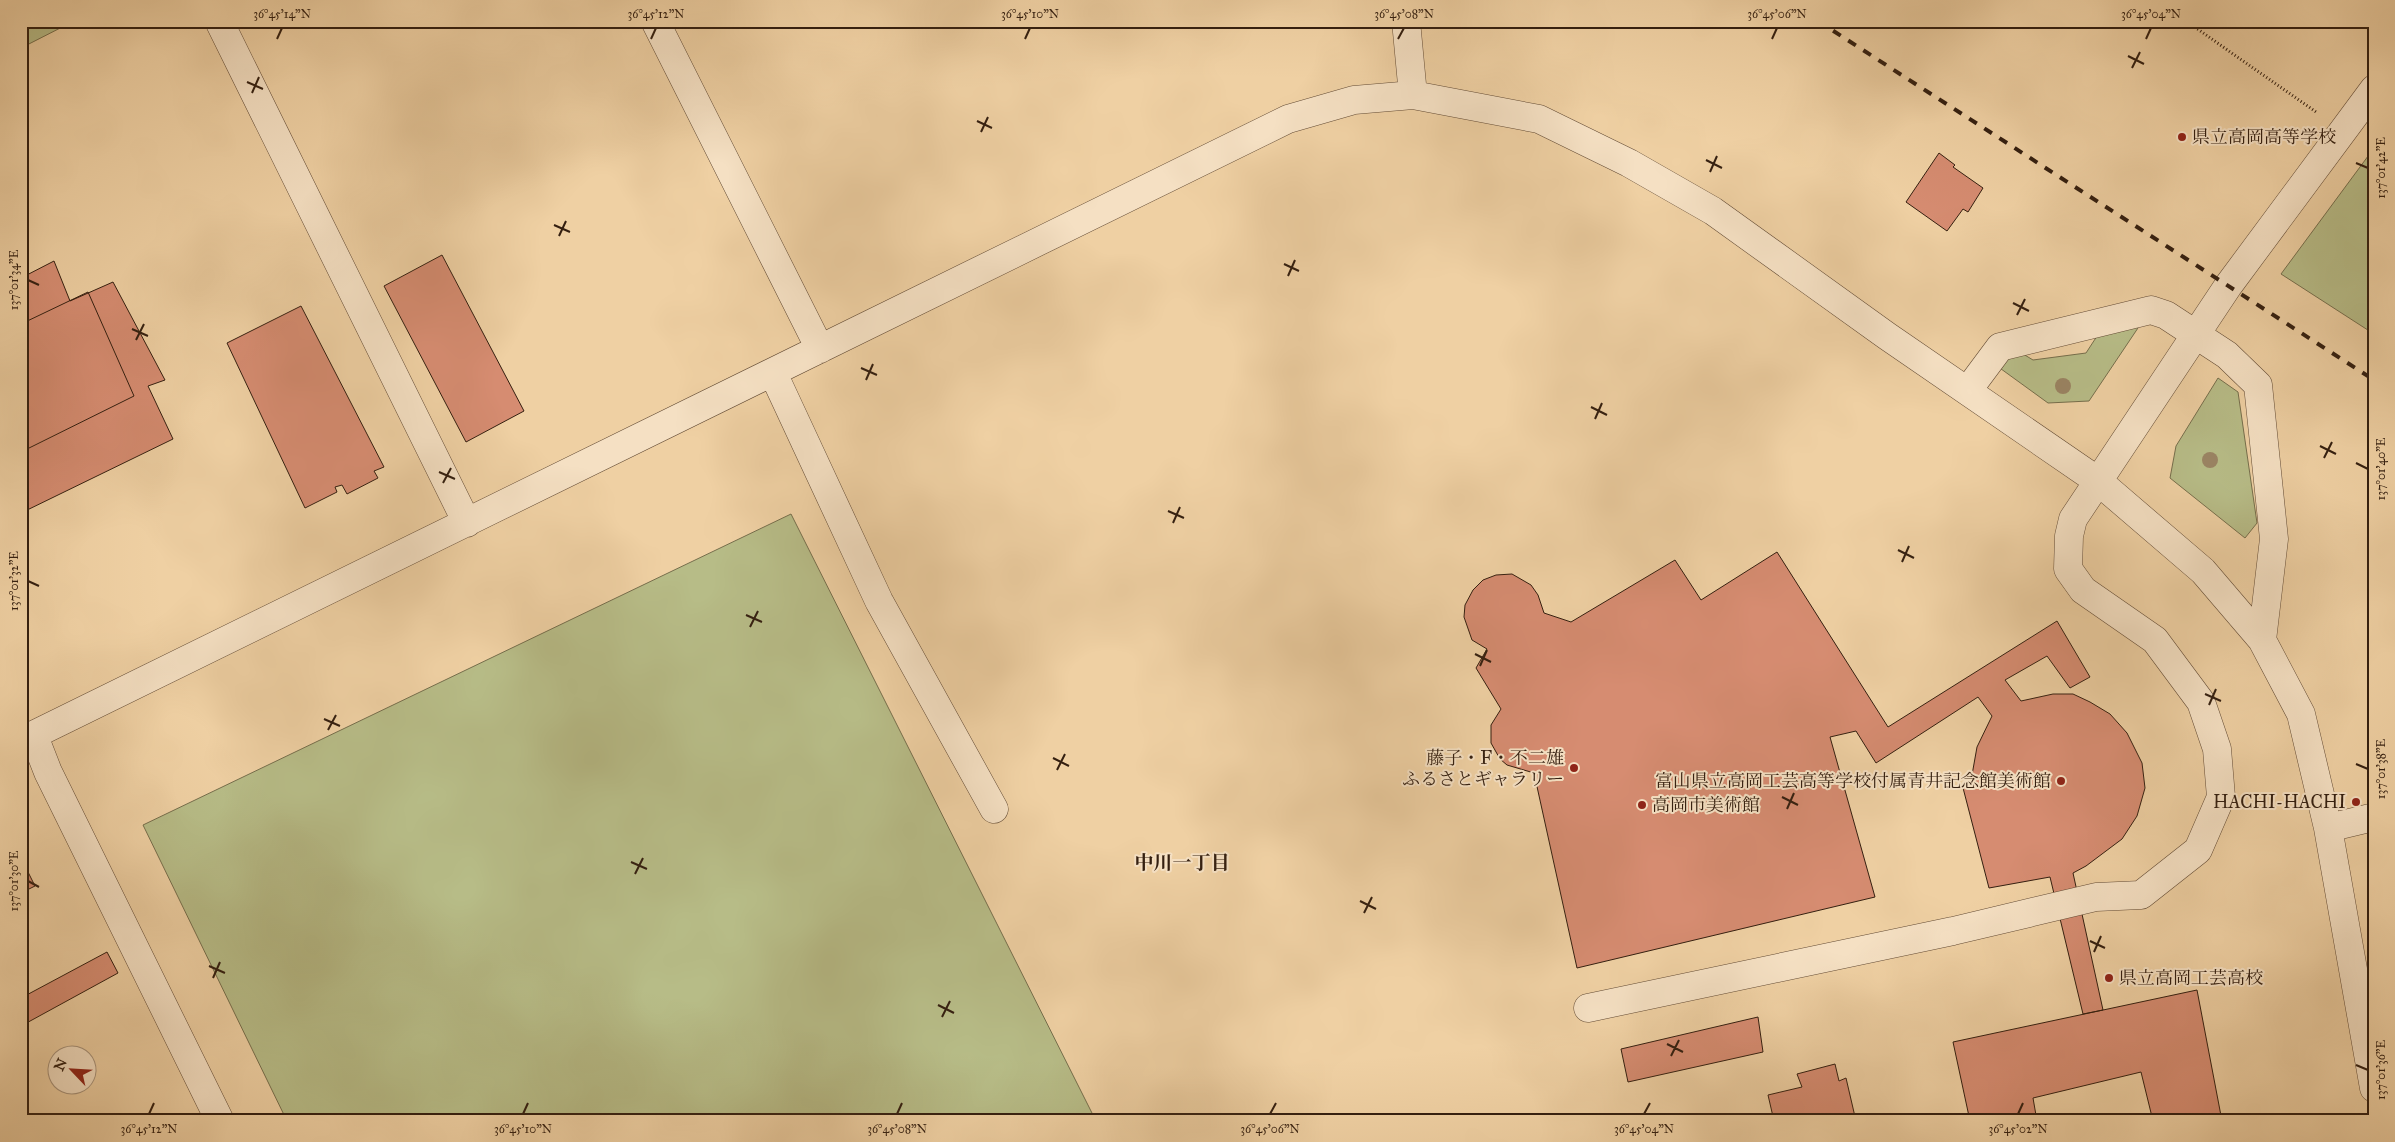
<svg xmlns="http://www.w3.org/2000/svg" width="2395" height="1142" font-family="'IM FELL Great Primer','Noto Serif JP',serif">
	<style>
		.green { fill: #b7bc87; stroke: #766e4c }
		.building { fill: #d68c71; stroke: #341f10 }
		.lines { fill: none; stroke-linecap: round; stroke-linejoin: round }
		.minor-casing { stroke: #634b35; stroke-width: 29 }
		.path { stroke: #341f10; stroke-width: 3; stroke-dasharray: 1 2.5; stroke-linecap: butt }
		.minor { stroke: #f5e0c3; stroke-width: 28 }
		.rail { stroke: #341f10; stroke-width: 4; stroke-dasharray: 9 9; stroke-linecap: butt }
		.tree { fill: #9a8463 }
		.ticks { fill: none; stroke: #341f10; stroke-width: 2 }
		.poi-dot { fill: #8f2418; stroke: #f5e0c3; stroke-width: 2 }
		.labels { text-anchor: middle; stroke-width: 4; stroke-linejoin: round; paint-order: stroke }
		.poi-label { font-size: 18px; fill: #341f10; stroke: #f5e0c3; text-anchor: start }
		.neighbourhood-label { font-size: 19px; font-weight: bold; fill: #341f10; stroke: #f5e0c3 }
		.neatline { fill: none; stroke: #341f10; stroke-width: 2 }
		.ticks-label { font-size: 12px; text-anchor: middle; fill: #341f10 }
	</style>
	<rect width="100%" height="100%" fill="#efd0a3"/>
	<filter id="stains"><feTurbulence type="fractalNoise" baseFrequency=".004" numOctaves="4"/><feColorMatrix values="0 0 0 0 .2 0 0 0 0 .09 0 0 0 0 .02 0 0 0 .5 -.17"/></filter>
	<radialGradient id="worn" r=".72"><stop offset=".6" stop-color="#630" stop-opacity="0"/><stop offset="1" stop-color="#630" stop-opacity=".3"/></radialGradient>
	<!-- green -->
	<path class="green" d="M21,21H74L21,48Z
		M2374,148V334L2281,274Z
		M2140,325L2089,401L2048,403L1997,366L2015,349L2033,360L2086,353L2099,333Z
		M2218,378L2238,392L2257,523L2245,538L2170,478L2176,446Z
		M791,514L1096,1121H287L143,825Z"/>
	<!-- building -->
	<path class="building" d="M1939,153L1955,165L1953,167L1983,188L1968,212L1963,209L1947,231L1906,202Z
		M442,255L524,411L466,442L384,286Z
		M54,261L70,301L113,282L165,380L148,386L173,439L21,513V278Z
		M88,292L134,396L21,452V324Z
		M301,306L384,467L374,471L378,478L347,494L342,485L335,487L337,492L305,508L227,343Z
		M1777,552L1888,727L2057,621L2090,677L2070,688L2047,656L2005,680L2021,701L2053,694H2073L2090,702L2110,714L2127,733L2142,763L2145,788L2137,816L2122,839L2086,866L2073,873L2103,1010L2083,1014L2050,877L1989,888L1962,784L1974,782L1972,775L1977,747L1992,716L1978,697L1876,763L1856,731L1830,737L1875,897L1577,968L1534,773L1507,765L1500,759L1491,743V725L1501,709L1476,668L1487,649L1472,640L1464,617L1465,605L1473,590L1483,580L1496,575L1512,574L1531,585L1538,595L1544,613L1571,622L1675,560L1701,600Z
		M21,858L35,886L21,893Z
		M107,952L118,973L21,1026V998Z
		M2197,990L2222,1121H2153L2141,1072L2033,1098L2037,1121H1970L1953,1042Z
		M1758,1017L1763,1052L1628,1082L1621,1049Z
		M1835,1064L1839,1081L1846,1078L1856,1121H1774L1768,1095L1802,1087L1797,1074Z
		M1633,1115L1635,1121H1599Z"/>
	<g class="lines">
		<!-- minor casing -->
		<g class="minor-casing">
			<path id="minor" d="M219,21L467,523
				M655,21L820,349
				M1406,21L1413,95
				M773,373L879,601L994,809
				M1968,390L2000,347L2151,310L2166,315L2227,355L2258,385L2274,539L2262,640
				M34,736L48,772L220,1121
				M21,741L1288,119L1354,100L1413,95L1539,119L1629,163L1713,211L1887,336L2098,481L2203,571L2262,640L2301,714L2328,828L2374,1088
				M2328,828L2374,817
				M1588,1008L1953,931L2096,897L2141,895L2198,850L2221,797L2217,749L2201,702L2155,640L2083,590L2068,569L2069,536L2073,519L2228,286L2374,89"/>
		</g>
		<!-- path -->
		<path class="path" d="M2186,21L2316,112"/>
		<!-- minor -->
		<use href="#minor" class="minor"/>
		<!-- rail -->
		<path class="rail" d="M1818,21L2374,380"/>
	</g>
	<!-- trees -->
	<g class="tree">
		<circle cx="2063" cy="386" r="8"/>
		<circle cx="2210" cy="460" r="8"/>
	</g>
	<!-- ticks -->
	<path class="ticks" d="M277,39L282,28M651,39L656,28M1025,39L1030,28M1398,39L1404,28M1772,39L1777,28M2146,39L2151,28M2128,56L2144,64M2132,68L2140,52M247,82L263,89M252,93L259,77M977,121L992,128M981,132L988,117M1706,160L1722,168M2356,163L2368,168M1710,172L1717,156M554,225L570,232M559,236L566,221M1284,264L1299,271M1288,276L1295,260M28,280L39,285M2013,303L2029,311M2017,315L2025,299M132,329L148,336M136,340L144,324M861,368L877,375M866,380L873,364M1591,407L1607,415M1595,419L1602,403M2320,446L2336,454M2324,458L2332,442M2356,463L2368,469M439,472L455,479M443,483L451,468M1168,511L1184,518M1173,523L1180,507M1898,550L1914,558M1902,562L1909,546M28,581L39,586M746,615L762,622M750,627L758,611M1475,654L1491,662M1480,666L1487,650M2205,694L2221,701M2209,705L2216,689M324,719L340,726M328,730L336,715M1053,758L1069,766M2356,764L2368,769M1057,770L1065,754M1782,797L1798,805M1787,809L1794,793M631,862L647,869M635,874L643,858M28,881L39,887M1360,901L1376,909M1364,913L1372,897M2090,941L2105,948M2094,952L2101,936M209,966L225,973M213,978L220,962M938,1005L954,1013M942,1017L950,1001M1667,1044L1683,1052M1671,1056L1679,1040M2356,1065L2368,1070M149,1114L154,1103M523,1114L528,1103M897,1114L902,1103M1270,1114L1276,1103M1644,1114L1650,1103M2018,1114L2023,1103"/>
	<!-- markers -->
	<g class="poi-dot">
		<circle cx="2182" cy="137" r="5"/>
		<circle cx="1574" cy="768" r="5"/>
		<circle cx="2061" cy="781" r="5"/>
		<circle cx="2356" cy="802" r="5"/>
		<circle cx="1642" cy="805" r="5"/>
		<circle cx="2109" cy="978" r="5"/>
	</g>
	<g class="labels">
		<!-- poi labels -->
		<g class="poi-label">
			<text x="2192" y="143">県立高岡高等学校</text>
			<text x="1564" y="764" text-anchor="end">藤子・F・不二雄<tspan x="1564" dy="21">ふるさとギャラリー</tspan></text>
			<text x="2051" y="787" text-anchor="end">富山県立高岡工芸高等学校付属青井記念館美術館</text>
			<text x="2346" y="808" text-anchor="end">HACHI-HACHI</text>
			<text x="1652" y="811">高岡市美術館</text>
			<text x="2119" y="984">県立高岡工芸高校</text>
		</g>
		<!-- neighbourhood labels -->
		<g class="neighbourhood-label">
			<text x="1182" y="869">中川一丁目</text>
		</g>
	</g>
	<!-- margin -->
	<rect width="2395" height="1142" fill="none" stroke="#efd0a3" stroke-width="55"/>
	<!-- north arrow -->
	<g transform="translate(72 1070) rotate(295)"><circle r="24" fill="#f5e0c3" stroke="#a8937b"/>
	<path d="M0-4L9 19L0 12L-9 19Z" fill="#8f2418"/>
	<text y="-8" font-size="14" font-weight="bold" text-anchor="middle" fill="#341f10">N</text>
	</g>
	<rect x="28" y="28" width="2340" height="1086" class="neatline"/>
	<g class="ticks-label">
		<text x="282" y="18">36°45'14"N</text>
		<text x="656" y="18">36°45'12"N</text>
		<text x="1030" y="18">36°45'10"N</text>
		<text x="1404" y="18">36°45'08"N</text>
		<text x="1777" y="18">36°45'06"N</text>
		<text x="2151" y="18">36°45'04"N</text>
		<text transform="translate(2381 168) rotate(-90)" y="4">137°01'42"E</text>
		<text transform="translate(14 280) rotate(-90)" y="4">137°01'34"E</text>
		<text transform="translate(2381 469) rotate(-90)" y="4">137°01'40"E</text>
		<text transform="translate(14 581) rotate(-90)" y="4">137°01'32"E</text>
		<text transform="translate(2381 769) rotate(-90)" y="4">137°01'38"E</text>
		<text transform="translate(14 881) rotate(-90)" y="4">137°01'30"E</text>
		<text transform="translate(2381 1070) rotate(-90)" y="4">137°01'36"E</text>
		<text x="149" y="1133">36°45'12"N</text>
		<text x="523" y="1133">36°45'10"N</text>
		<text x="897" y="1133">36°45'08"N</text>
		<text x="1270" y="1133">36°45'06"N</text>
		<text x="1644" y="1133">36°45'04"N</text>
		<text x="2018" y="1133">36°45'02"N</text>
	</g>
	<rect width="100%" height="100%" filter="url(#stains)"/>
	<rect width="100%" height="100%" fill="url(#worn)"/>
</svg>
